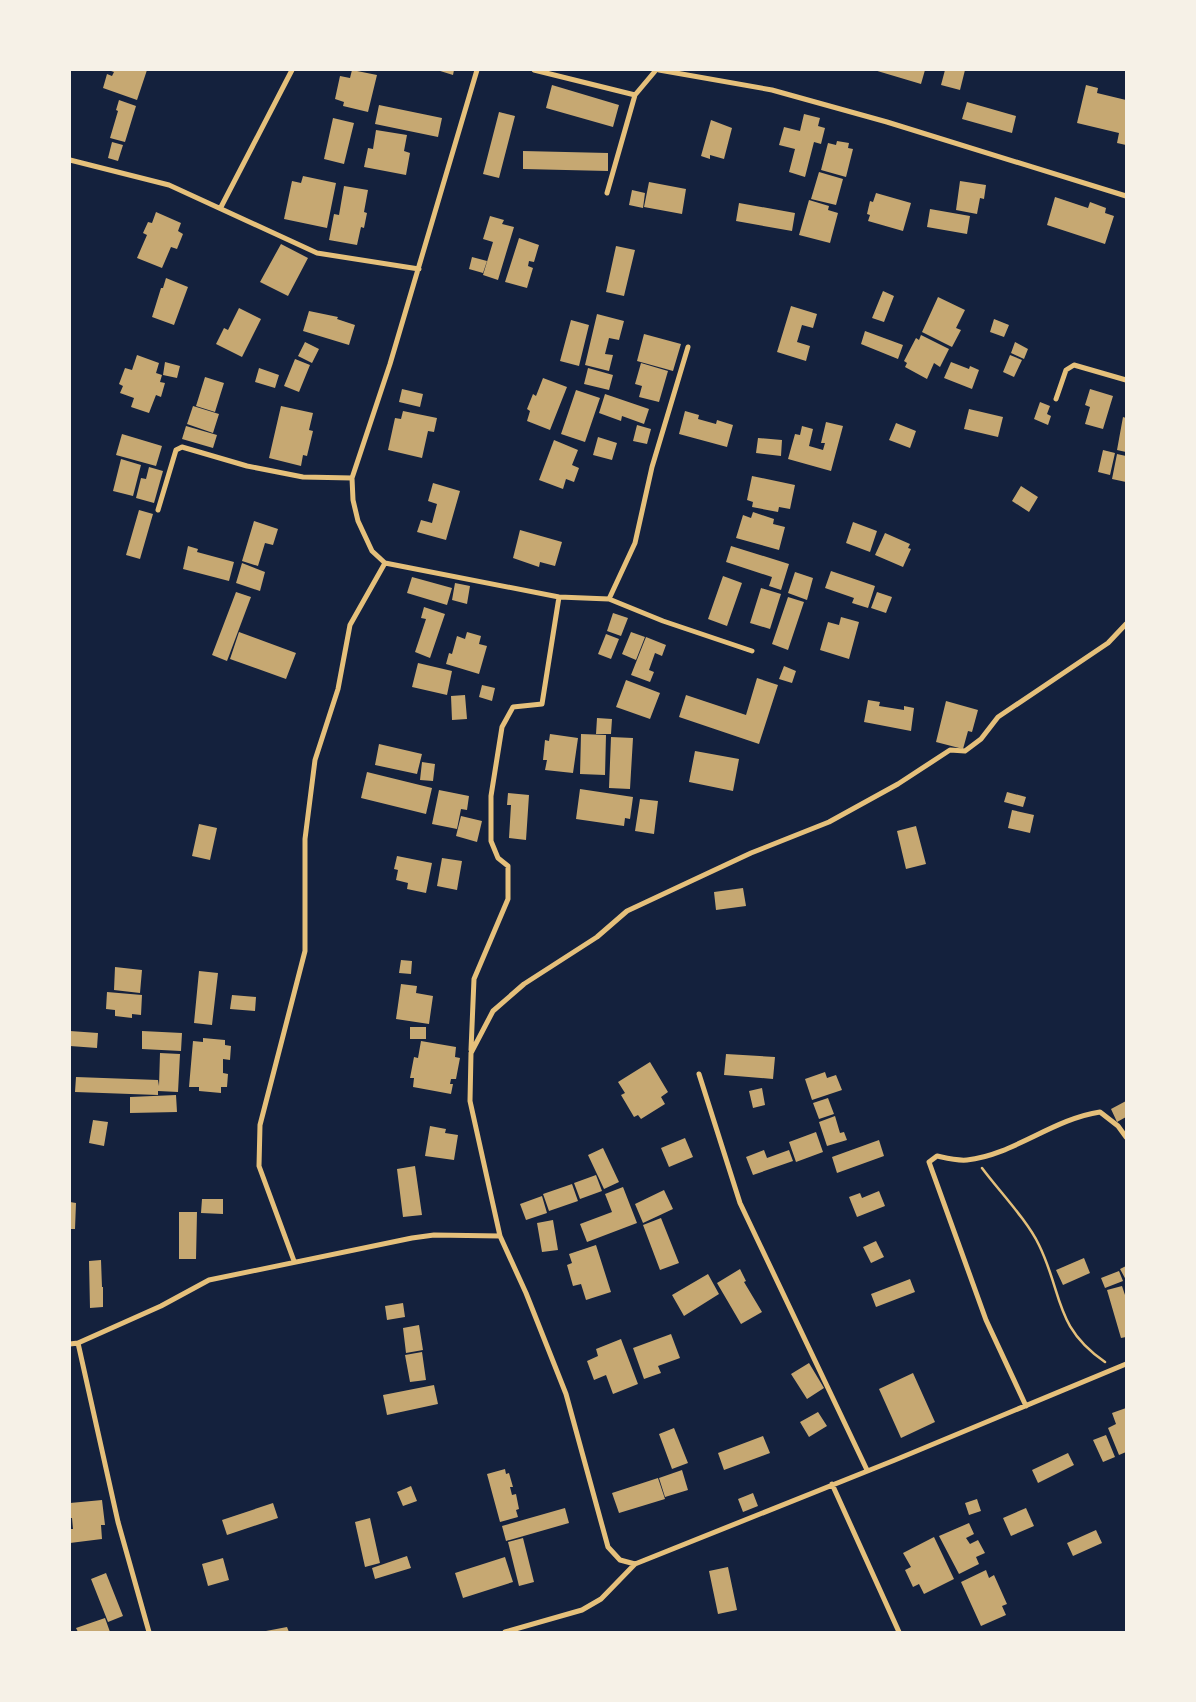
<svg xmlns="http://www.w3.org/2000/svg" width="1196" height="1702" font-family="'Open Sans',sans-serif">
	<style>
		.building { fill: #c6a872 }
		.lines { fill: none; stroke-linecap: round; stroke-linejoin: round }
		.path { stroke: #e5c07b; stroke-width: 2.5 }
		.minor { stroke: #e5c07b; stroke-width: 5 }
	</style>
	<rect width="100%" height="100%" fill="#14213d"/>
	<!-- building -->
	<path class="building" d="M108,70H147L137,100L103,88L107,74L112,76L114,72Z
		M352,70L377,75L368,112L343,106L344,102L335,99L340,76L350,78Z
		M437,70H454L453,75Z
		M874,70H925L921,84Z
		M945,70H965L960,90L941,85Z
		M552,85L619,105L613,127L546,108Z
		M1086,85L1098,88L1097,93L1126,100V145L1117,143L1119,133L1077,123Z
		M119,100L136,106L125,142L110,138L118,111L116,110Z
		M967,102L1016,116L1012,133L962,119Z
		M379,105L442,118L438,137L375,124Z
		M499,112L515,116L499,178L483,174Z
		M804,114L820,118L818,126L825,128L821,144L814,142L805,177L789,172L795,149L779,145L784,127L800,131Z
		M333,118L354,123L344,164L324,159Z
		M711,120L732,128L724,159L710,155V159L701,156Z
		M376,130L407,135L404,151L410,153L406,175L364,167L368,148L373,149Z
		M837,141L849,143L848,148L853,149L846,177L821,170L828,143L836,145Z
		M112,142L123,145L118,161L108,158Z
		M523,151L608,153V171L523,169Z
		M819,172L843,179L836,205L811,199Z
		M303,176L336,183L327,228L284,219L292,181L301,183Z
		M960,181L986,185L984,199L980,198L977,214L956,210Z
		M649,182L686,189L682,214L644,207Z
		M344,186L368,190L364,212L367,213L364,228L361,227L357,245L329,240L334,214L339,215Z
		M632,190L645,193L643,208L629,205Z
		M876,193L911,203L903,231L868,221L870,215L867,214L870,201L873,202Z
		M1055,197L1088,208L1090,202L1106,208L1105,213L1114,216L1105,244L1047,225Z
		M809,200L829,206L828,210L838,213L830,243L799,235Z
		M739,203L795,213L792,231L736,221Z
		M930,209L970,216L967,234L927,227Z
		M156,212L181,223L178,231L183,234L177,249L171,247L162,268L137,258L147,235L143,233L148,222L152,223Z
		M490,216L504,220L502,224L514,227L498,280L483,275L493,242L483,239Z
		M519,238L539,245L534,262L529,261L528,266L533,268L527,288L505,282Z
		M281,244L308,258L288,296L260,282Z
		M616,246L635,250L624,296L606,292Z
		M472,257L487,261L483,273L469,269Z
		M166,278L188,287L174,325L152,317L161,288H163Z
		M883,291L894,296L884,322L872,318Z
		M938,297L965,310L956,328L961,330L952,347L922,332Z
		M791,306L817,314L813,328L802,325L797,342L810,346L806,361L777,352Z
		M239,308L261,319L242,357L216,344L224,328L228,330Z
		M309,311L338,317L337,319L355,325L349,345L303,331Z
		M597,314L624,321L619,340L609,338L605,354L613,355L609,371L585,365Z
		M994,319L1009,325L1004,337L990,332Z
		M571,320L589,325L579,366L560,361Z
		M865,331L903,345L898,359L861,344Z
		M644,334L681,344L673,371L637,361Z
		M921,335L949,349L940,367L934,363L927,379L905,367L907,363L904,361L916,338L919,340Z
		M305,342L319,349L312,363L298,356Z
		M1015,342L1028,349L1024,359L1011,353Z
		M137,355L159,363L156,373L162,375L160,382L165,383L161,397L156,395L149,413L131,407L134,398L120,393L123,386L119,384L125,368L132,370Z
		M1010,355L1022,360L1014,377L1003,372Z
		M295,359L310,365L299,392L284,386Z
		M165,362L180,366L177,378L163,375Z
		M951,362L969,369L970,366L979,370L972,389L944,378Z
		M641,363L668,371L659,402L639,397L642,386L635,384Z
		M259,368L279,375L275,388L255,382Z
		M588,368L613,375L609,390L584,384Z
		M205,377L224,383L215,412L196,406Z
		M543,378L567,387L550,430L527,421L530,411L527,409L533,394L536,396Z
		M402,389L423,394L420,407L399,402Z
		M1090,389L1113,396L1103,429L1085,424L1090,407L1085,405Z
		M576,390L600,398L585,442L561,434Z
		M605,394L649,409L644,424L622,416L621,421L599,413Z
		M1040,402L1050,406L1047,414L1051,416L1048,425L1034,419Z
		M193,406L219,414L213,433L187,424Z
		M281,406L313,413L309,430L313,431L307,456L303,455L301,466L269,458Z
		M969,409L1003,417L998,437L964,429Z
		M403,411L437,418L434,432L428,431L422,458L388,450L395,418L401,419Z
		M685,411L699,415L698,419L716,424L717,420L733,425L727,447L679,434Z
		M1123,417L1126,418V452L1117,450Z
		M826,422L843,426L831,471L788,459L795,434L800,435L802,426L813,429L809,446L823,450L825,443H821Z
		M896,423L916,431L910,448L889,440Z
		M637,425L651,429L647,444L633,441Z
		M186,426L217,435L213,448L182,439Z
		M122,434L162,446L156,466L116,455Z
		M598,437L617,443L612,460L593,455Z
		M758,438L782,440L781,456L756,453Z
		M554,440L578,450L572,465L579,468L574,482L566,479L563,489L539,480Z
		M1103,450L1115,453L1110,475L1098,472Z
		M1117,454L1126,456V482L1112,479Z
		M121,459L141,465L133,496L113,491Z
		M149,467L163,471L154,503L136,498L141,478L146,479Z
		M752,476L795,485L790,509L779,507L778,512L752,507L753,502L747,500Z
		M433,483L460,491L446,540L417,532L421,520L432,523L437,504L428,501Z
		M1021,486L1038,497L1029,512L1012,501Z
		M139,510L153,514L140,559L126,555Z
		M753,512L774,519L773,524L785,527L779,550L736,538L743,515L751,518Z
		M254,521L278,529L273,545L265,543L258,566L242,561Z
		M853,522L877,531L870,552L846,543Z
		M520,530L562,542L555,566L540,562L539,567L513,558Z
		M885,533L910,544L908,548L911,549L903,567L875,555Z
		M188,546L198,549L197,552L234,562L229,581L183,569Z
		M731,546L789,564L781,590L769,586L772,577L726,562Z
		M242,563L265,572L260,591L236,583Z
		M831,571L875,586L868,608L852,603L854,598L825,588Z
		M795,572L813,578L807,600L788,593Z
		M723,576L742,583L727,626L708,619Z
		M412,577L452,588L447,605L407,593Z
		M455,583L470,586L467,604L452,600Z
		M761,588L781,594L770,629L750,623Z
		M236,592L251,597L227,661L212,655Z
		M877,592L892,597L886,613L871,608Z
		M788,597L804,602L788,650L772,644Z
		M424,607L445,614L430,658L415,652L426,619L421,618Z
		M613,613L628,618L621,636L607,631Z
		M841,617L859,622L849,659L820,650L828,622L839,625Z
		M239,632L296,653L286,679L230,659Z
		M467,632L481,636L479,644L487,646L479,674L446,664L449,653L452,654L457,636L465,639Z
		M631,632L645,637L636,660L622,654Z
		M606,634L619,639L611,659L598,654Z
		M646,637L666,645L662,656L655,653L649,670L654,672L650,682L631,675Z
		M418,663L452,671L447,695L412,687Z
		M784,666L796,671L792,683L779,679Z
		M757,678L778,685L759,744L679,717L686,695L746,715Z
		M626,680L660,693L650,719L616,707Z
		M482,685L495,688L492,701L479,697Z
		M465,695L467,719L452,720L451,696Z
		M868,700L880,702L879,706L904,710V706L914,708L911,731L864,722Z
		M946,701L978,710L972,732L968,731L963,749L936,742Z
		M597,718L612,719L611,734H596Z
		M550,734L578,738L573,773L545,770L547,760H543L545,740L549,741Z
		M581,734L606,735L605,775L580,774Z
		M611,737L633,738L630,789L609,788Z
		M379,744L422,754L417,774L375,765Z
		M695,751L739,759L733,791L689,782Z
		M422,762L435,764L433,781L420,780Z
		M367,772L432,788L426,814L361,798Z
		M580,789L633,797L630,819L625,818L624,826L576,819Z
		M439,790L469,796L467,810L461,809L457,829L432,824Z
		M1007,792L1026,797L1023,807L1004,802Z
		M508,793L529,795L526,840L509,838L511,805H507Z
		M640,799L658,801L654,834L635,831Z
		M1012,810L1034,815L1030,833L1008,828Z
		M461,816L482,821L477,842L456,836Z
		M199,824L217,828L210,860L192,856Z
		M916,826L926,864L906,869L897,831Z
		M397,856L432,863L426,893L407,889L408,883L396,880L398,870L394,869Z
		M442,858L462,861L457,890L437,886Z
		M743,888L746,906L716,910L714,892Z
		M401,960L412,961L411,974L399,973Z
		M115,967L142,970L140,993L114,990Z
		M199,971L218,973L212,1025L194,1023Z
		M401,984L417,986L416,993L433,996L429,1024L396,1019Z
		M107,992L142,995L141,1015L132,1014V1018L115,1016V1010L106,1009Z
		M232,995L256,997L255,1011L230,1009Z
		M410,1027H426V1039H410Z
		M70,1031L98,1033L97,1048L70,1046Z
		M142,1031L182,1033L181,1051L142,1049Z
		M203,1038L225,1040V1045L231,1046L230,1060L223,1059V1073L228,1074L227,1087H221V1093L199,1091V1087H189L193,1041L203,1042Z
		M421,1041L456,1047L455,1057L460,1058L456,1079H451L450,1084H453L451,1094L413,1087L414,1078H410L414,1057L418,1058Z
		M160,1053L180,1054L178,1092L158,1091V1095L75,1092L76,1077L158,1080L159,1086Z
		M726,1054L775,1057L773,1079L724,1075Z
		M650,1062L668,1092L661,1097L665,1104L641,1119L638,1115L634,1117L621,1095L625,1093L618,1082Z
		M825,1072L827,1078L836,1075L842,1090L812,1100L805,1079Z
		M762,1088L765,1105L753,1108L749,1091Z
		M176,1095L177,1112L130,1113V1097Z
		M828,1098L834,1114L819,1119L813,1103Z
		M1126,1101V1117L1117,1122L1111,1109Z
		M835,1116L840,1133L844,1132L847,1140L827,1146L819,1122Z
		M93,1120L108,1122L104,1146L89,1143Z
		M430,1126L446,1129L445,1133L458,1135L454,1160L425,1156Z
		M816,1132L823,1152L796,1162L789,1142Z
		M685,1138L693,1157L669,1167L661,1148Z
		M879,1140L884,1156L837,1173L832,1157Z
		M603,1148L619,1182L604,1189L588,1155Z
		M764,1150L767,1158L789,1150L793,1161L753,1175L746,1157Z
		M415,1166L422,1215L403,1217L397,1169Z
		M596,1175L602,1191L580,1199L574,1183Z
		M572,1184L578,1201L549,1211L543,1194Z
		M623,1187L637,1223L587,1242L580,1224L612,1212L605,1194Z
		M664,1190L673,1209L643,1223L635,1204Z
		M879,1191L885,1206L857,1217L849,1197L860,1193L862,1198Z
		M542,1196L547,1213L526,1220L520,1204Z
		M202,1199H223V1214L201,1213Z
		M70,1202L76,1203L75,1229H70Z
		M179,1212H197L196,1259H179Z
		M661,1218L679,1263L660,1270L643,1225Z
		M553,1220L558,1250L542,1252L537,1223Z
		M876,1241L884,1257L871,1263L863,1247Z
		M596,1245L611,1292L586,1300L581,1284L573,1286L567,1265L572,1263L569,1254Z
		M1084,1258L1090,1273L1063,1285L1056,1270Z
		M101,1260L102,1287H95H103V1307L90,1308L89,1261Z
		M1126,1266V1280L1120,1269Z
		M740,1269L746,1281L744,1282L762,1312L741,1324L717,1283Z
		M1119,1271L1123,1281L1105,1288L1101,1278Z
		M708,1274L719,1294L684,1316L672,1295Z
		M910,1279L915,1292L876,1307L871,1294Z
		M1122,1286L1126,1298V1337L1121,1338L1107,1290Z
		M403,1303L405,1317L387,1320L385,1306Z
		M419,1325L423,1350L406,1353L403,1328Z
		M671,1334L680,1358L658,1366L661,1373L644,1379L633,1348Z
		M621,1339L638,1384L613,1394L606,1375L594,1380L587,1361L598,1356L596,1349Z
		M422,1352L426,1380L410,1382L405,1355Z
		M809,1363L824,1388L807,1399L791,1374Z
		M913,1373L935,1422L901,1438L879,1389Z
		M434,1385L438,1404L387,1415L383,1395Z
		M1126,1408V1452L1119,1455L1108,1428L1116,1424L1112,1413Z
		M818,1412L827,1426L809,1437L800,1422Z
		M674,1428L688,1463L672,1469L659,1434Z
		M1106,1435L1115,1457L1103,1462L1093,1440Z
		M763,1436L770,1453L724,1470L718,1453Z
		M1068,1453L1074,1465L1038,1483L1032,1470Z
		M505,1469L506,1474L509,1473L513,1487H510L512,1495L516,1494L519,1509L516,1510L518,1517L500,1522L487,1474Z
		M682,1470L688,1490L665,1497L659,1478Z
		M658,1478L665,1499L619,1513L612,1493Z
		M411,1486L417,1501L403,1506L397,1492Z
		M753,1493L758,1506L743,1512L738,1499Z
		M977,1499L981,1511L969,1515L965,1503Z
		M102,1500L105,1525H101L102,1539L70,1543V1529H73L72,1518H70V1503Z
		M273,1503L278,1518L227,1535L222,1520Z
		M565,1508L569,1523L506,1541L502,1526Z
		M1026,1508L1034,1526L1011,1536L1003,1518Z
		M370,1518L380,1563L365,1567L355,1522Z
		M969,1523L974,1534L966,1538L970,1544L978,1540L985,1553L976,1557L979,1564L959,1574L939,1536Z
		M1096,1530L1102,1543L1073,1556L1067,1543Z
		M934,1537L954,1579L924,1594L919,1584L913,1587L905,1570L911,1567L903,1553Z
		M523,1538L534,1582L519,1586L508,1542Z
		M407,1556L411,1568L375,1579L372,1568Z
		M505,1557L513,1582L463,1598L455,1573Z
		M223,1558L229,1580L208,1586L202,1564Z
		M728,1567L737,1610L718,1614L709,1571Z
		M986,1570L989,1578L994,1575L1007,1604L1002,1606L1006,1615L981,1626L961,1582Z
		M106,1573L123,1616L108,1622L91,1579Z
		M105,1618L110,1632H78L76,1628Z
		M287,1627L289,1632H266V1631Z"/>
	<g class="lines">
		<!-- path -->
		<path class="path" d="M982,1168C999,1191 1027,1220 1039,1245C1063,1294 1054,1327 1105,1362"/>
		<!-- minor -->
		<path class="minor" d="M477,70L390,364L352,478L353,500L358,521L372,551L385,563L559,597L609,599L663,621L752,651
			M534,70L635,95
			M659,70L772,90L887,122L1126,196
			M70,160L169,185L317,253L419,269
			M607,193L635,95L656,70
			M221,207L292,70
			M1056,399L1066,370L1074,365L1126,380
			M158,510L176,450L182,447L247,466L303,477L352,478
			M609,599L635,543L652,467L688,347
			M471,1050L474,979L508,899V866L498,858L491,841V796L502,727L513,707L542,704L559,597
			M699,1074L740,1203L867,1470
			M500,1236L470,1101L471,1053L493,1011L524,984L597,937L627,911L751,853L829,822L898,784L950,750L965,751L981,739L998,717L1108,643L1126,624
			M294,1261L259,1166L260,1125L305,951V839L315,760L338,689L350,625L385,563
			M78,1343L118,1522L149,1632
			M70,1344L78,1343L161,1306L209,1280L412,1238L434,1235L500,1236L526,1293L566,1394L608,1547L620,1560L635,1564L895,1460L1126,1364
			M1026,1406L986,1320L929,1162L937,1156C946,1158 957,1161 967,1160C1013,1155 1053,1119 1100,1112L1118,1126L1126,1137
			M832,1484L899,1632
			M505,1632L582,1610L601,1599L635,1564"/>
	</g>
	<!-- border -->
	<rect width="1196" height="1702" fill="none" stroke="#f6f1e7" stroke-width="142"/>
</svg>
